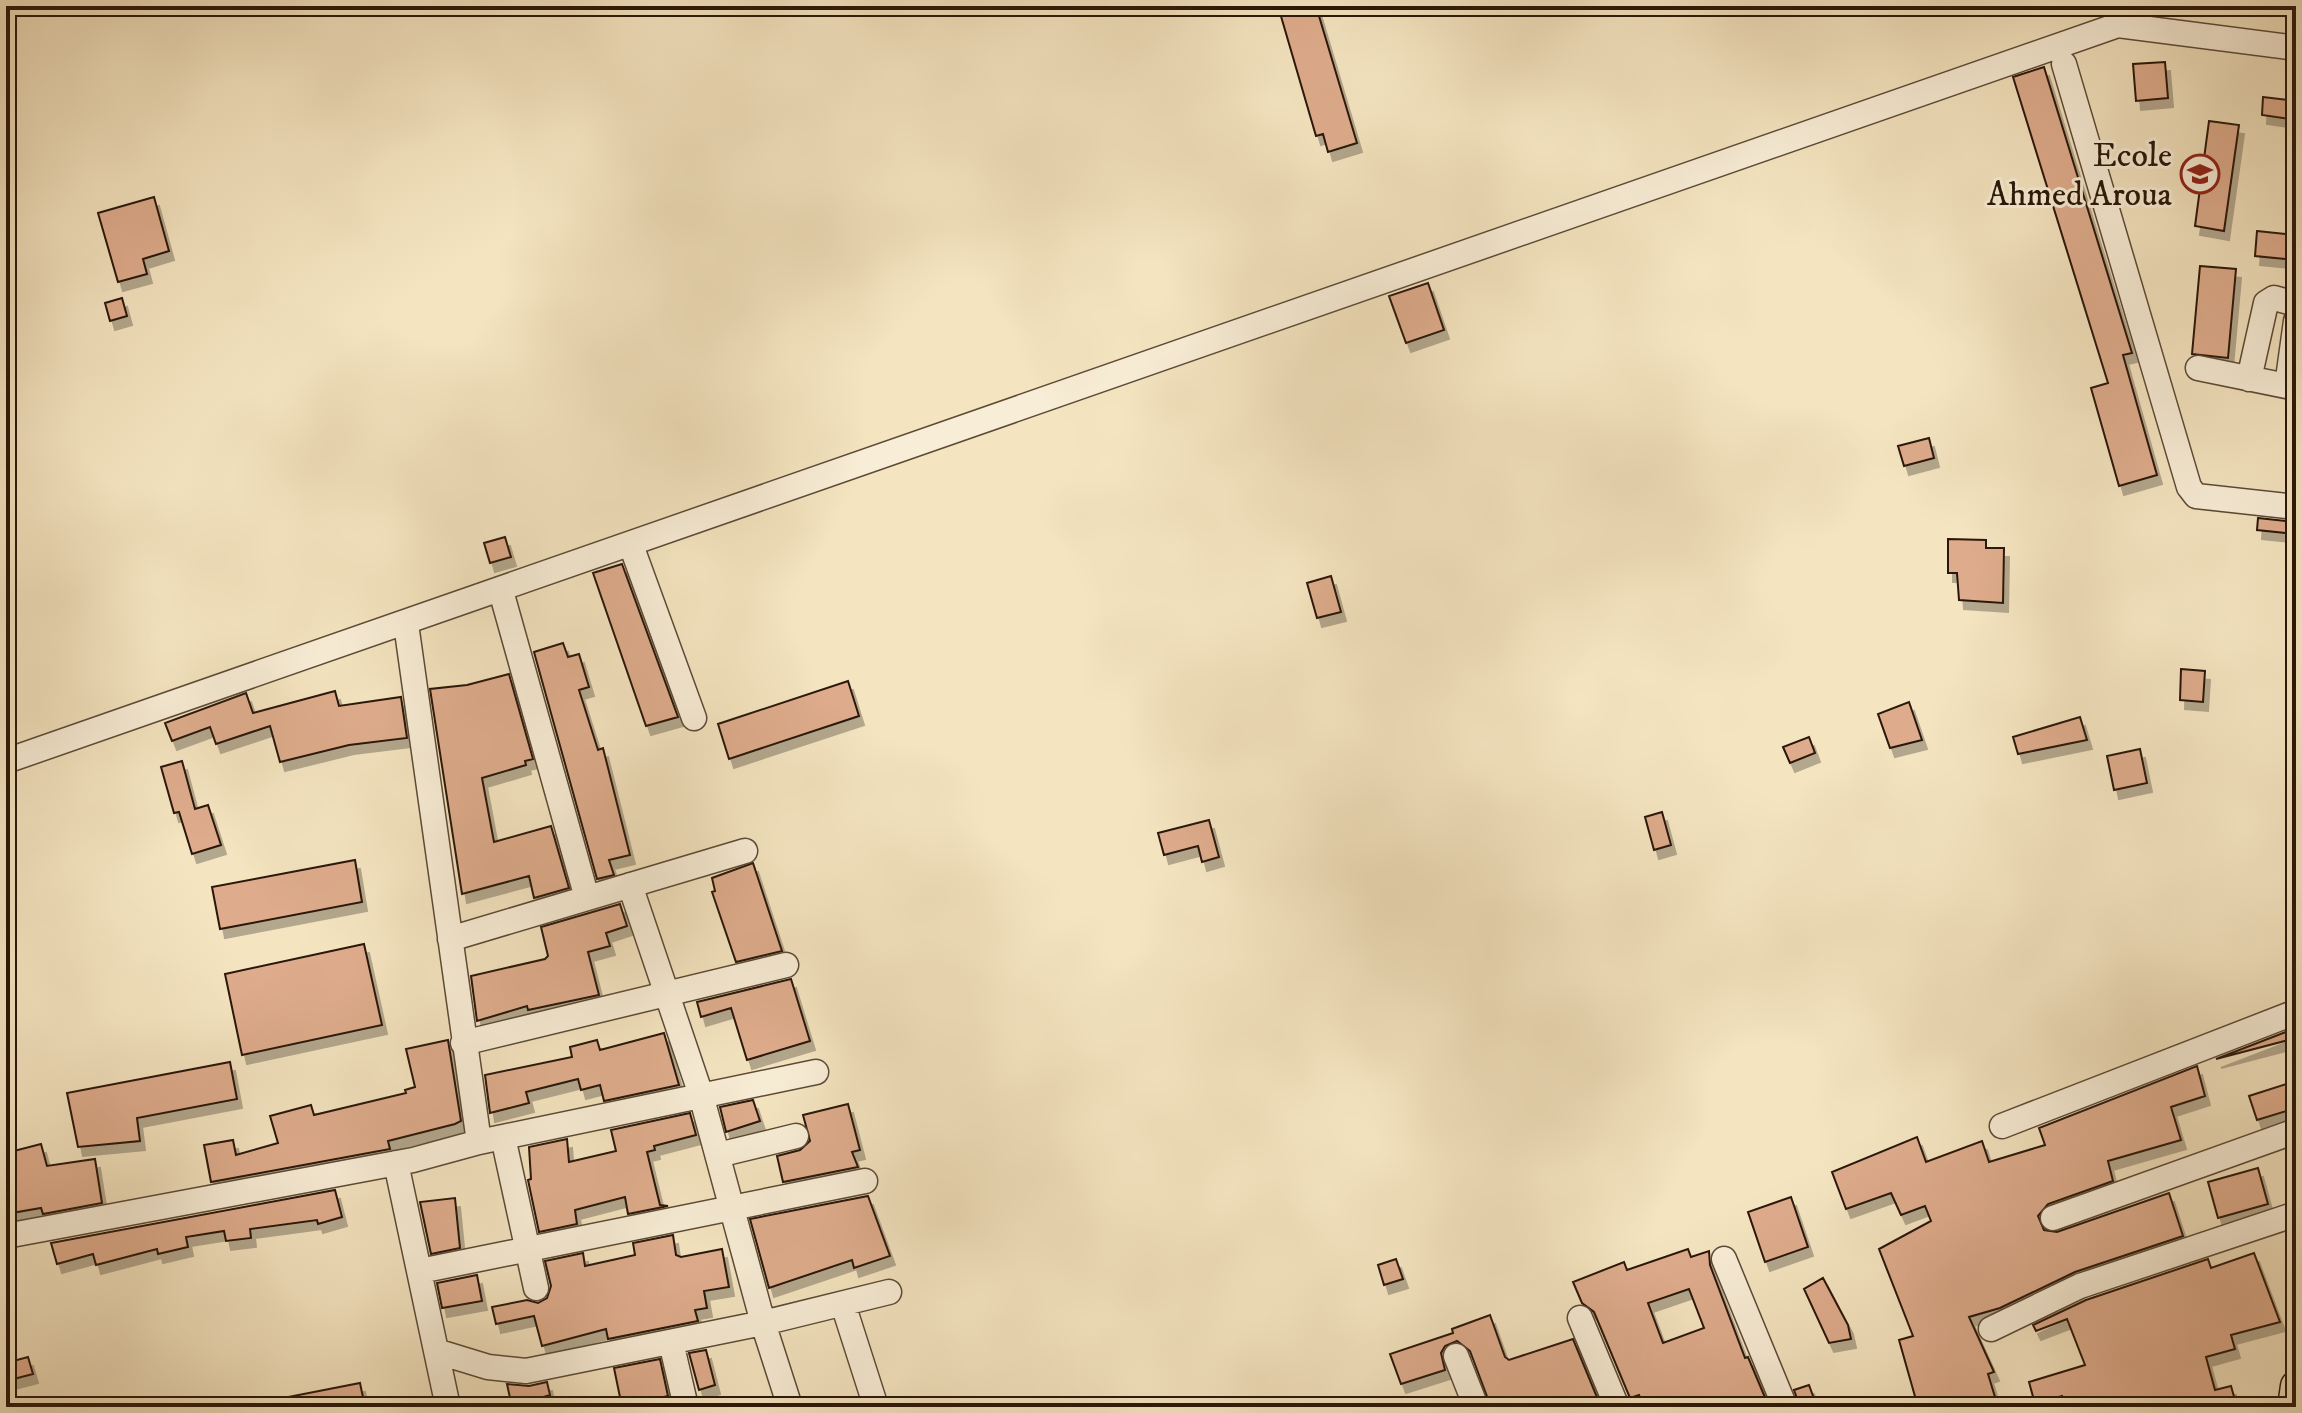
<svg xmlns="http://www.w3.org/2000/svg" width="2302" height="1413" font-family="'IM FELL DW Pica',serif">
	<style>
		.building { fill: #deac8c; stroke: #2a1708; stroke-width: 2; fill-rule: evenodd; filter: url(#shadow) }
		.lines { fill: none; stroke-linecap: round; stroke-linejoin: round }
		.minor-casing { stroke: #5c4a36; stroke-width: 27 }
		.major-casing { stroke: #2a1708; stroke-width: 33 }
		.minor { stroke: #f8edd6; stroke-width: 24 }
		.major { stroke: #f4e4c0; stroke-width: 30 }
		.labels { text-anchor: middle; stroke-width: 6; stroke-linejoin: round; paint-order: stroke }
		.poi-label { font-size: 34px; fill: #2a1708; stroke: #f8edd6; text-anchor: end }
	</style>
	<defs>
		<filter id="shadow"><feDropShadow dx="5" dy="9" stdDeviation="0" flood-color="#0004"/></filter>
	</defs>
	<rect width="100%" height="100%" fill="#f4e4c0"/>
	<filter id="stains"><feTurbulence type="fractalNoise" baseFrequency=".0025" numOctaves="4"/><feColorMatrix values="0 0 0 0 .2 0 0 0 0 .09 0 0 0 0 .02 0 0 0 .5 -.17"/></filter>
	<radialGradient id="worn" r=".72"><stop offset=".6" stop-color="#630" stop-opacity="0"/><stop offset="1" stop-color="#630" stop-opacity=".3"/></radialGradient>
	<!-- building -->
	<path class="building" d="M1278,6H1316L1357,143L1328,152L1323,134L1316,136Z
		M2165,62L2168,98L2136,101L2133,64Z
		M2044,67L2132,353L2123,355L2157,475L2119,486L2091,388L2108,383L2013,77Z
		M2263,97L2296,101V120L2262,115Z
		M2209,121L2239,125L2224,231L2195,226Z
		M154,197L169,251L143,259L147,274L118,282L98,213Z
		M2257,231L2296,235V260L2255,256Z
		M2200,266L2236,269L2228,358L2192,354Z
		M1428,283L1444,330L1406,343L1389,296Z
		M122,298L127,316L110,321L105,303Z
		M1929,438L1934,458L1904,466L1898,446Z
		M2258,518L2296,522V534L2257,530Z
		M505,537L511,557L490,563L484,543Z
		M1948,539L1986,540V548H2004L2003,603L1959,600L1957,573H1948Z
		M622,564L678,717L646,726L593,573Z
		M1331,576L1341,612L1317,618L1307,583Z
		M563,643L568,657L579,654L589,687L579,690L598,750L603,748L630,855L609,860L614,875L597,879L534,652Z
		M2181,669L2205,671L2203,702L2180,700Z
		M509,674L533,759L525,761L526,765L482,778L494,842L551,826L569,888L534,898L529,876L462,894L430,689L467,685Z
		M848,681L859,716L729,759L718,724Z
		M335,691L339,706L401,697L407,738L349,745L280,762L270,726L216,744L210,727L172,741L165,723L246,693L253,713Z
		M1909,702L1922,740L1890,748L1878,714Z
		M2080,717L2087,740L2018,754L2013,737Z
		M1809,737L1815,753L1790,763L1783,747Z
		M2140,749L2147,783L2114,790L2107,756Z
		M182,761L195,809L208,805L221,845L192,854L179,812L174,813L161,767Z
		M1662,812L1671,845L1654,850L1645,817Z
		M1209,820L1219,857L1202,862L1198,846L1164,855L1158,833Z
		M355,860L362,902L220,929L212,887Z
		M753,863L782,951L736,962L712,892L715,891L712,878Z
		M620,904L627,926L606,933L610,946L588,952L599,995L528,1010L527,1006L477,1021L471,976L545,959L548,956L541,927Z
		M364,944L382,1025L242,1055L225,974Z
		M791,979L810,1041L747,1060L731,1008L701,1017L697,1002Z
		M2296,1028V1038L2216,1059Z
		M664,1033L679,1085L604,1101L600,1085L581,1090L578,1079L526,1092L529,1103L490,1113L485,1075L572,1057L570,1047L597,1040L600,1050Z
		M448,1040L461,1121L455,1124L388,1141L390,1149L211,1182L204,1145L233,1140L236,1155L278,1143L270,1116L311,1105L314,1115L406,1093L405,1090L415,1087L406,1049Z
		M230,1062L237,1099L137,1118L140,1141L78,1147L67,1093Z
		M2197,1066L2205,1096L2171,1107L2181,1140L2108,1161L2113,1181L2048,1204L2038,1216L2044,1230L2057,1232L2169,1193L2183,1236L2075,1272L2000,1308L1969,1317L1994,1372L1988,1374L1998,1407H1918L1899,1340L1913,1336L1879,1249L1931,1221L1925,1206L1901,1215L1891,1193L1846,1209L1832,1172L1917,1137L1926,1162L1982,1141L1989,1162L2045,1145L2039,1128Z
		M2296,1081V1108L2257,1120L2249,1096Z
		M753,1100L760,1121L726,1132L720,1107Z
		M848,1104L860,1150L852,1152L858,1167L783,1182L777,1156L800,1150L810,1141L803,1115Z
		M690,1113L696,1135L654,1146L655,1150L647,1152L660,1205L668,1206L628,1214L625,1197L575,1210L577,1224L539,1232L528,1180L531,1179L529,1147L567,1139L569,1162L616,1151L611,1130Z
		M41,1144L47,1166L95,1159L102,1203L43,1214L41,1208L6,1214V1153Z
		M2258,1168L2268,1204L2218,1218L2208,1182Z
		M335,1190L342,1217L318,1224L317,1220L250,1229L251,1238L226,1241L224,1231L186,1237L188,1247L158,1254L157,1249L96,1265L93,1254L57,1264L51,1243Z
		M868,1196L890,1256L854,1268L852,1260L769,1288L750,1219Z
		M1791,1197L1808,1247L1765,1262L1748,1212Z
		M455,1198L460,1248L431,1254L420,1202Z
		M673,1235L676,1255L681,1257L722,1249L729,1287L704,1291L707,1308L695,1310L698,1321L608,1339L606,1329L542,1346L534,1316L496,1324L492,1307L527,1300L538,1303L547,1298L551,1286L545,1261L583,1253L585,1266L635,1255L633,1243Z
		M1688,1249L1691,1257L1709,1251L1710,1265L1745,1358L1748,1357L1769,1407H1644L1639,1395L1630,1398L1594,1312L1582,1303L1573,1282L1624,1262L1627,1270ZM1689,1289L1704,1328L1663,1343L1648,1303Z
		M2254,1253L2280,1322L2231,1335L2235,1349L2206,1357L2215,1390L2231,1386L2237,1407H2216L2214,1401L2194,1407H2065L2062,1396L2035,1404L2029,1382L2085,1365L2067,1319L2036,1331L2033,1325L2086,1300L2208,1259L2211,1268Z
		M1396,1259L1403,1279L1384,1285L1378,1265Z
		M477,1275L482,1301L442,1308L437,1283Z
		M1823,1278L1848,1325L1851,1339L1829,1343L1804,1289Z
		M1490,1315L1505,1357L1509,1360L1573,1339L1601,1407H1491L1470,1351L1457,1341L1445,1346L1441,1353L1445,1370L1401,1384L1390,1354L1453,1333L1452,1329Z
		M706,1350L715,1385L699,1390L689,1353Z
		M28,1357L33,1374L6,1381V1363Z
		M660,1359L668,1396L622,1407L614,1368Z
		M547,1382L550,1395L537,1399L538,1407H512L507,1384L529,1386Z
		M360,1383L365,1407H284L283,1398Z
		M1809,1385L1817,1407H1800L1794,1390Z"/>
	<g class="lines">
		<!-- minor casing -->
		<g class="minor-casing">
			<path id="minor" d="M2064,64L2189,487L2196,496L2296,507
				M2198,368L2296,388
				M2249,379L2266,303L2274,298L2296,304
				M2287,386L2296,321
				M631,545L694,718
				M501,591L587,898
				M406,624L479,1142
				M6,761L2118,25L2296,48
				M630,885L701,1095L763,1323L790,1407
				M450,939L745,851
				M463,1043L786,965
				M2002,1126L2296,1012
				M503,1137L536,1288
				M718,1155L796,1136
				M396,1163L448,1407
				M2053,1218L2296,1131
				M6,1236L413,1160L479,1142L816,1072
				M1724,1259L1785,1407
				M420,1271L865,1181
				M843,1304L876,1407
				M1580,1318L1617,1407
				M1991,1329L2080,1286L2296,1214
				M671,1342L686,1407
				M439,1352L488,1367L526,1371L763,1323L889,1292
				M1456,1356L1476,1407"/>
		</g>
		<!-- major casing -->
		<g class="major-casing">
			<path id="major" d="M2293,1407L2296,1386"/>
		</g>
		<!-- minor -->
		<use href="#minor" class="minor"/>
		<!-- major -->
		<use href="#major" class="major"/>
	</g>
	<!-- icons -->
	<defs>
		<g id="school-ring" transform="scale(2)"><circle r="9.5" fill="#f8edd6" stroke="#8f2418" stroke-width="1.5"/><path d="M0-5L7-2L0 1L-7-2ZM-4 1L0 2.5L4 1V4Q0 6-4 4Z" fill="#8f2418"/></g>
	</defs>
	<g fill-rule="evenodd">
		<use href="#school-ring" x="2200" y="174"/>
	</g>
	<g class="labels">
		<!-- poi labels -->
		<g class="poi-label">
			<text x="2172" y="166">Ecole<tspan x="2172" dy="39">Ahmed Aroua</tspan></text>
		</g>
	</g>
	<!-- margin -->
	<rect width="2302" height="1413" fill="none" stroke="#f4e4c0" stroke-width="32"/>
	<rect x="8" y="8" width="2286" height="1397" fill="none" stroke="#2a1708" stroke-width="4"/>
	<rect x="16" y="16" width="2270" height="1381" fill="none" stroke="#2a1708" stroke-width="2"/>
	<rect width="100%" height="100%" filter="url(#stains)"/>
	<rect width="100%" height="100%" fill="url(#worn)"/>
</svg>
